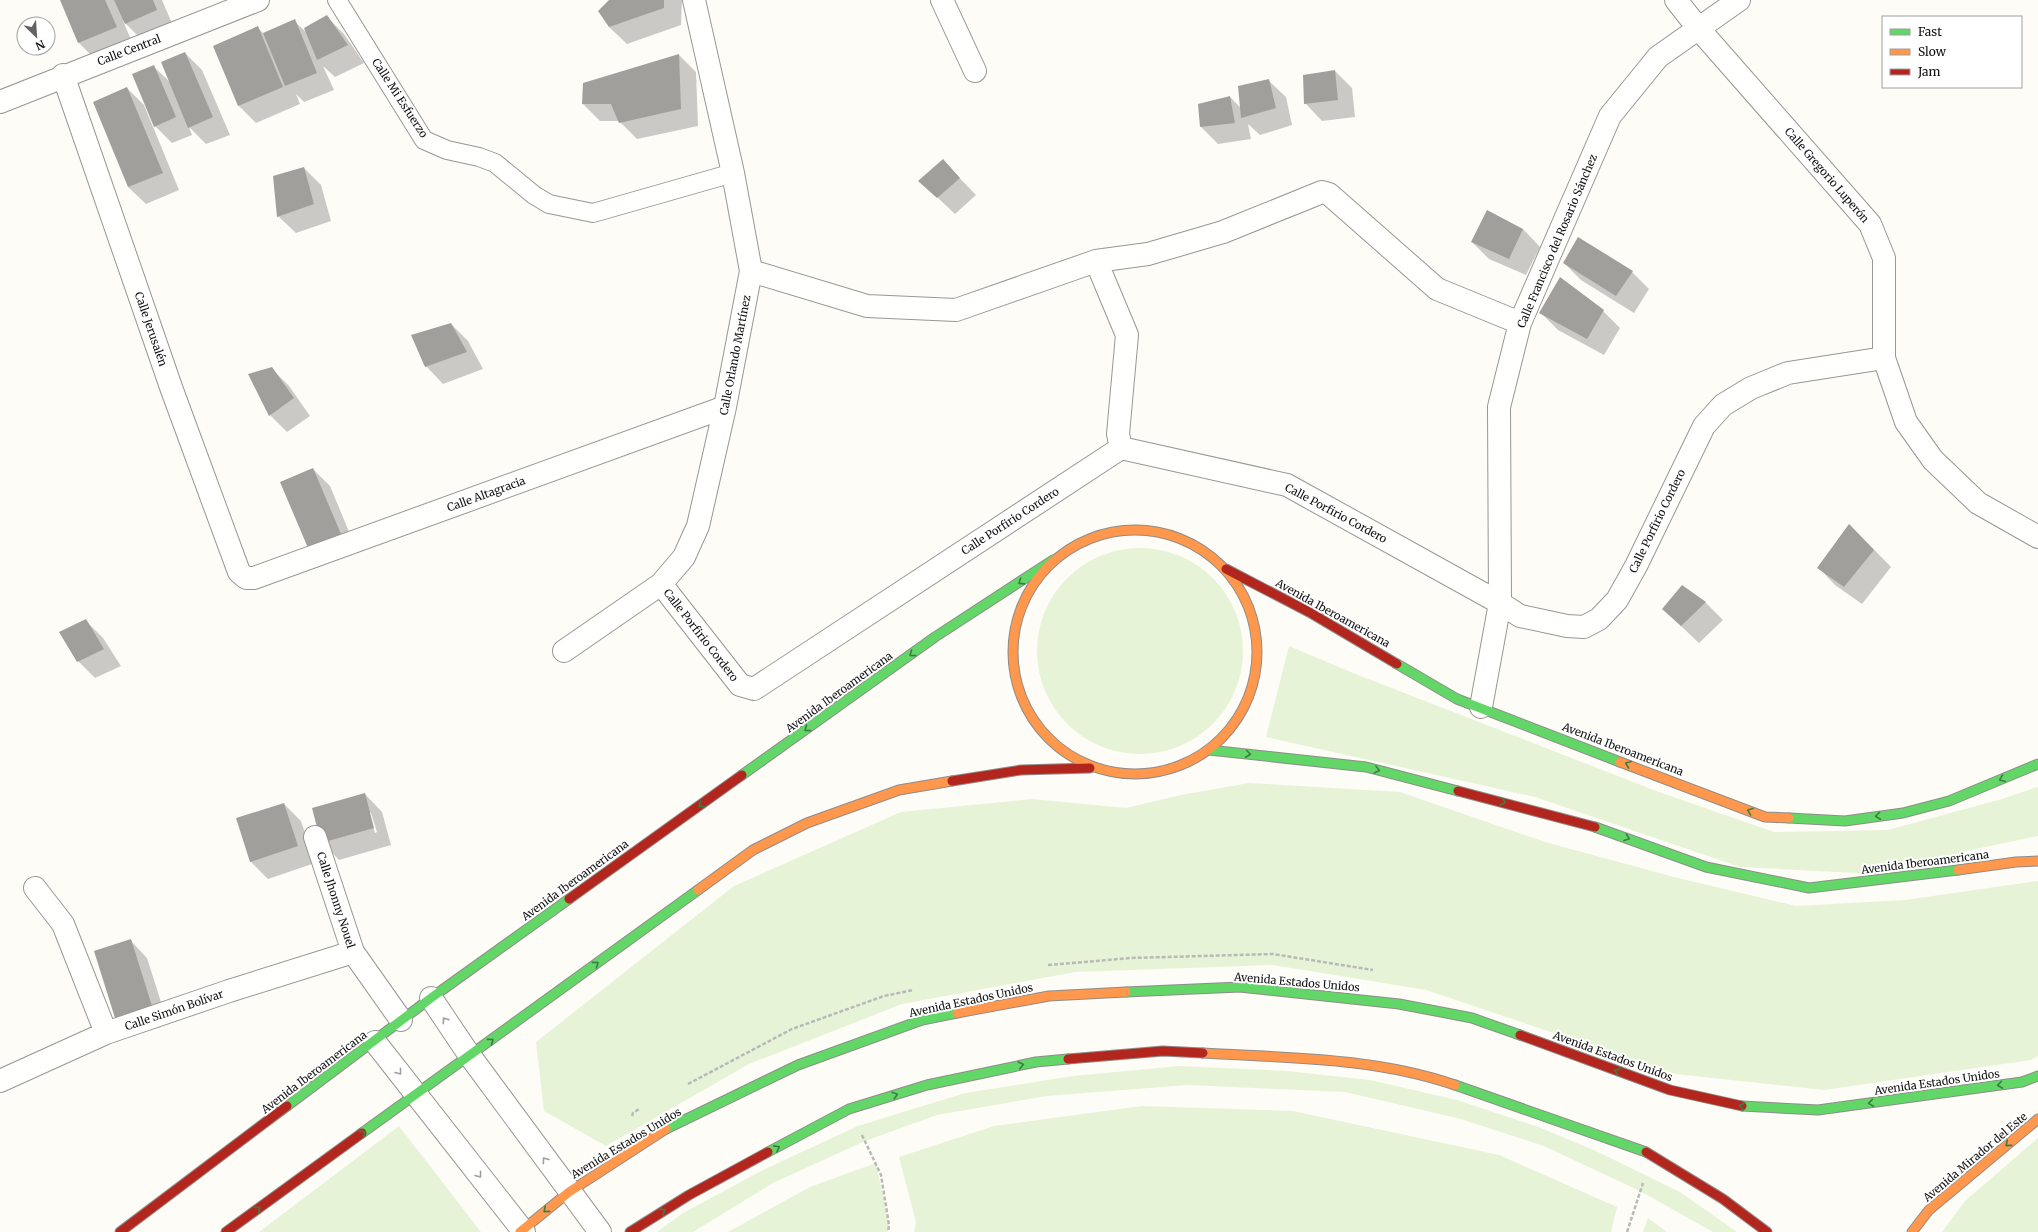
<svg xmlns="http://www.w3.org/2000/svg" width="2038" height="1232" font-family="Merriweather,serif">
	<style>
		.green { fill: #e7f3d7 }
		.shadow { fill: #0003; fill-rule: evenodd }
		.building { fill: #a19f9c }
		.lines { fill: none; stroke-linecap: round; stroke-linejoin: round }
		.lane-casing { stroke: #979795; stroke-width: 20 }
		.street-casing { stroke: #979795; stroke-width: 24 }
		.fast-casing { stroke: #8e8d8b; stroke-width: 11 }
		.slow-casing { stroke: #8e8d8b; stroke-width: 11 }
		.jam-casing { stroke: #8e8d8b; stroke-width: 11 }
		.path { stroke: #b9b9b8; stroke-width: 2.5; stroke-dasharray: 4 2; stroke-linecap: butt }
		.lane { stroke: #fffffe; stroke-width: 18 }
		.street { stroke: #fffffe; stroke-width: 22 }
		.fast { stroke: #63d668; stroke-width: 9 }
		.slow { stroke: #ff974d; stroke-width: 9 }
		.jam { stroke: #b3261e; stroke-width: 9 }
		.oneway { stroke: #3e7d41 }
		.oneway2 { stroke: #a0a09f }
		.labels { text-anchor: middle; stroke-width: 4; stroke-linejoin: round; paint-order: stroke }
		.street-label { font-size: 11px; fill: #111; stroke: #fff }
	</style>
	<rect width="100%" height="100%" fill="#fdfcf7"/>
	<!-- green -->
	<path class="green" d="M1037 651a103 103 0 1 1 206 0a103 103 0 1 1-206 0Z
		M1289,646L1353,673L1659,792L1774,832L1888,830L2002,799L2038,787V836L1971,850L1876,874L1740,867L1535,797L1266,737Z
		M1249,783L1400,792L1545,842L1674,877L1796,906L1905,900L2038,881V1056L2031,1060L1824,1090L1676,1074L1426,990L1273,965L1075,972L902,1004L749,1064L606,1146L544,1111L536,1042L734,886L901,812L1032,799L1126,808L1181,795Z
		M1179,1066L1287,1071L1370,1080L1457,1100L1541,1128L1596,1151L1680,1192L1737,1232H1713L1640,1191L1544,1146L1461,1119L1345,1092L1187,1085L1047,1096L937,1115L865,1141L773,1183L693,1232H657L683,1213L765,1169L858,1126L965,1093L1073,1076Z
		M1142,1106L1293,1111L1499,1155L1617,1207L1611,1232H914L916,1222L899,1157L994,1126Z
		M399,1126L481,1232H259Z
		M2038,1138V1232H1942L1965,1201Z
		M876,1163L889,1225L888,1232H728L810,1187Z
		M1648,1218L1667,1232H1643Z"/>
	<!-- shadow -->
	<path class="shadow" d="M61,0H162L174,28L143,41L123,21L133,44L96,60L79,43Z
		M610,0H682L681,25L627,44L609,27Z
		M327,17L344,34L364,63L335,77L323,66L334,90L304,102L296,94L300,104L256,123L239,106L214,46L258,28L264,34L294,21L307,33Z
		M185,53L202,70L230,135L206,144L189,127L192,135L172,143L155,126L153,66L171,83Z
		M679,55L696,72L698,126L637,139L619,121H600L583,104L584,84Z
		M1335,71L1352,88L1355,117L1322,121L1305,103Z
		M1268,80L1286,97L1292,125L1260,135L1248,124L1251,139L1218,144L1201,127L1199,105L1230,97L1242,109Z
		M127,88L144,105L179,190L146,204L128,187Z
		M943,161L976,195L955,214L920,181Z
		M304,168L321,185L331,221L296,233L278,216Z
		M1523,229L1540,247L1526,275L1489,259L1472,242Z
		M1564,263L1632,272L1649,289L1634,313L1581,280Z
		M1603,311L1620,328L1604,355L1558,330L1540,312Z
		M451,324L468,341L483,369L443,384L426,366Z
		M271,368L289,386L310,416L287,432L270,415Z
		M313,469L330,486L357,551L326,564L309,547Z
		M1850,525L1891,567L1862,604L1835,585L1818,567Z
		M1682,586L1706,603L1723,620L1699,643L1663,609Z
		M86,621L103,638L121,666L95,678L78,661Z
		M365,794L382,812L391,845L339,860L322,842ZM369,813H371L377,832L375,833Z
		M284,804L301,821L315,863L268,879L250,861Z
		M130,940L147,958L168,1024L134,1035L116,1018L95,951Z"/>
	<!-- building -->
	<path class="building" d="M60,0H105L117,27L78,43Z
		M114,0H153L157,10L125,24Z
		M609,0H664V8L609,27L598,11Z
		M327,15L348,45L317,60L304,28Z
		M295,19L317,73L285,86L263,33Z
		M258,26L283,87L238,106L213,46Z
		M185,52L213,117L188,128L161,62Z
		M679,54L681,109L619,123L611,104H582L583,83Z
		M154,65L176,117L154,127L132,74Z
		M1335,70L1338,100L1304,104L1303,75Z
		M1269,79L1276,108L1241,118L1238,86Z
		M127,87L163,173L128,187L93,102Z
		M1230,96L1235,123L1200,127L1198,104Z
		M943,159L960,178L937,198L918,181Z
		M304,167L314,204L277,217L273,176Z
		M1487,210L1523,229L1509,259L1471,242Z
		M1578,237L1633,271L1616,296L1563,263Z
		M1560,277L1604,310L1587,339L1539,313Z
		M451,323L467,352L425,367L411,335Z
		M272,367L294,398L269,416L248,374Z
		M313,468L341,534L308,548L280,482Z
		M1849,524L1874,550L1844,587L1817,568Z
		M1682,585L1706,602L1681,626L1662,609Z
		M86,619L104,649L77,662L59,632Z
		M365,793L374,828L321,843L312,808Z
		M284,803L298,846L250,862L236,818Z
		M131,939L152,1006L115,1018L94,951Z"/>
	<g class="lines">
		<!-- lane casing -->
		<g class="lane-casing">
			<path id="lane" d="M337,0L424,140L447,150L479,157L495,163L534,195L549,204L593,213L733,173"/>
		</g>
		<!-- street casing -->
		<g class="street-casing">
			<path id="street" d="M942,0L975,71
				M1676,0L1698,28L1870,224L1884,258V358L1906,422L1933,460L1978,503L2038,537
				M63,75L172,390L239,572L246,578H254L725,407
				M0,102L258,0
				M1096,261L1127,335L1118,434L1121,448
				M751,271L867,306L956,310L1096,261L1148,254L1223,232L1322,192L1329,194L1437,289L1520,323
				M661,584L740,685L754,689L1121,448L1287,485L1500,603L1520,616L1567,626L1584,627L1599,619L1617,600L1636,566L1704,426L1723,405L1751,388L1788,373L1884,358
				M564,651L661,584L684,557L698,526L725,407L751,271L733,173L694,0
				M1481,707L1500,603L1499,407L1520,323L1610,116L1658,57L1739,0
				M315,837L353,952L401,1020
				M35,888L63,924L106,1033
				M431,998L470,1056L600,1232
				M375,1042L524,1232
				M0,1081L106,1033L229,991L353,952"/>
		</g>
		<!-- fast casing -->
		<g class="fast-casing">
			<path id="fast" d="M1397,664L1457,699L1620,762
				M1209,750L1366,767L1458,791
				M742,775L935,637L1053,560
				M1789,818L1845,821L1903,813L1949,801L2038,764
				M1595,827L1706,867L1809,888L1958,870
				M1126,992L1240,987L1399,1004L1472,1018L1520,1035
				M1455,1085L1646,1152
				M287,1106L431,998L569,899
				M1742,1106L1818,1110L2022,1082L2038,1076
				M666,1129L798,1065L922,1020L957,1013
				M362,1133L698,890
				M768,1152L849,1109L927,1085L1036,1062L1068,1059"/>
		</g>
		<!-- slow casing -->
		<g class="slow-casing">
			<path id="slow" d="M1013 652a122 122 0 1 1 244 0a122 122 0 1 1-244 0Z
				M1620,762L1765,817L1789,818
				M1958,870L2016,862L2038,861
				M698,890L753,850L807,823L899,790L952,781
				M957,1013L1049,996L1126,992
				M1203,1053C1287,1058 1374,1057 1455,1085
				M520,1232L569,1192L666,1129
				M1912,1232L1929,1210L2038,1119"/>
		</g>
		<!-- jam casing -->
		<g class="jam-casing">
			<path id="jam" d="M1226,569L1309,612L1397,664
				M952,781L1021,770L1090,768
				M1458,791L1595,827
				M569,899L742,775
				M1520,1035L1670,1090L1742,1106
				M1068,1059L1163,1051L1203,1053
				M1646,1152L1723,1199L1767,1232
				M120,1232L287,1106
				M226,1232L362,1133
				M630,1232L689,1195L768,1152"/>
		</g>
		<!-- path -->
		<path class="path" d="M1048,965L1131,958L1273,954L1373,970
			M688,1084L792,1029L884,996L913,990
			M632,1116L633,1113L639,1109
			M862,1135L881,1175L889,1225L888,1232
			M1627,1232L1643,1183"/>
		<!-- lane -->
		<use href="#lane" class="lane"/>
		<!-- street -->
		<use href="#street" class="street"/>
		<!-- fast -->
		<use href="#fast" class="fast"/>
		<!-- slow -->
		<use href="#slow" class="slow"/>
		<!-- jam -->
		<use href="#jam" class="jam"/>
	</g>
	<!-- one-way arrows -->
	<defs><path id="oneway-chevron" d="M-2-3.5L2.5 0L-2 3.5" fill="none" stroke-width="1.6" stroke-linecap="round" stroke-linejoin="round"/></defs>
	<g class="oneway">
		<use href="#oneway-chevron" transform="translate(1021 582) rotate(147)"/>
		<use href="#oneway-chevron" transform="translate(912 654) rotate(144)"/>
		<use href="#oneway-chevron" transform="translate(807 729) rotate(144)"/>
		<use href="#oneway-chevron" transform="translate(1248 754) rotate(7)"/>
		<use href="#oneway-chevron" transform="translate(1628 764) rotate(-159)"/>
		<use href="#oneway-chevron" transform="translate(1377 770) rotate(14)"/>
		<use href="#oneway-chevron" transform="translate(2002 779) rotate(158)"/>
		<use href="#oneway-chevron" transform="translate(1503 802) rotate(14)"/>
		<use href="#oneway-chevron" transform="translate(701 805) rotate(144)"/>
		<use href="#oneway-chevron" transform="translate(1750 811) rotate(-159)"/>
		<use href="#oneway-chevron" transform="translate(1878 816) rotate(173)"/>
		<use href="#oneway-chevron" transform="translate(1627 838) rotate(20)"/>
		<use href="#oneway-chevron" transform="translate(596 964) rotate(-36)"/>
		<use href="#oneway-chevron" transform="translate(491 1041) rotate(-36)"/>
		<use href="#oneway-chevron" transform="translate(1021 1065) rotate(-12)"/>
		<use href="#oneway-chevron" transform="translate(1617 1071) rotate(-160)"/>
		<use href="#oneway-chevron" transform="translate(2000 1085) rotate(172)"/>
		<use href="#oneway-chevron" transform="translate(895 1095) rotate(-17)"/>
		<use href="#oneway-chevron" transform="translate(1871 1103) rotate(172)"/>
		<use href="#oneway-chevron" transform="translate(1742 1106) rotate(-168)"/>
		<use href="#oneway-chevron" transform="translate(363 1133) rotate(-36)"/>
		<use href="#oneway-chevron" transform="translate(2008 1144) rotate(140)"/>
		<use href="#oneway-chevron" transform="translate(777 1148) rotate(-28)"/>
		<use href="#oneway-chevron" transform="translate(258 1209) rotate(-36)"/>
		<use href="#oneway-chevron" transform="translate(546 1210) rotate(140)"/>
		<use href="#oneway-chevron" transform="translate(663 1211) rotate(-32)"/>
	</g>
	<g class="oneway2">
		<use href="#oneway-chevron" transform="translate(445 1020) rotate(-124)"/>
		<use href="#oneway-chevron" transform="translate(399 1072) rotate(52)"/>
		<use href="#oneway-chevron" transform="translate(545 1160) rotate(-126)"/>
		<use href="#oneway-chevron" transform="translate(479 1175) rotate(52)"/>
	</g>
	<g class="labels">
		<!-- street labels -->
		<g class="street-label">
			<text transform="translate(129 50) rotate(-21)" y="4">Calle Central</text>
			<text transform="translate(400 98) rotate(57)" y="4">Calle Mi Esfuerzo</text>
			<text transform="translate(1827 175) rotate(49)" y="4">Calle Gregorio Luperón</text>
			<text transform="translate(1557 241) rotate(-67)" y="4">Calle Francisco del Rosario Sánchez</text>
			<text transform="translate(151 329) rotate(71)" y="4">Calle Jerusalén</text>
			<text transform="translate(735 355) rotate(-79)" y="4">Calle Orlando Martínez</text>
			<text transform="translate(486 494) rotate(-20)" y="4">Calle Altagracia</text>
			<text transform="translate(1336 513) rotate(28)" y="4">Calle Porfirio Cordero</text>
			<text transform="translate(1010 521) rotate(-33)" y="4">Calle Porfirio Cordero</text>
			<text transform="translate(1657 521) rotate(-64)" y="4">Calle Porfirio Cordero</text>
			<text transform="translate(1333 613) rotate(29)" y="4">Avenida Iberoamericana</text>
			<text transform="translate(701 635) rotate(52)" y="4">Calle Porfirio Cordero</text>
			<text transform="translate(839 692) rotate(-36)" y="4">Avenida Iberoamericana</text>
			<text transform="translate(1623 749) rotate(21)" y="4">Avenida Iberoamericana</text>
			<text transform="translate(1925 862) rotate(-7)" y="4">Avenida Iberoamericana</text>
			<text transform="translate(575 880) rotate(-36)" y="4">Avenida Iberoamericana</text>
			<text transform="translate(336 900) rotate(72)" y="4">Calle Jhonny Nouel</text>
			<text transform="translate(1297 982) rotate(5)" y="4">Avenida Estados Unidos</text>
			<text transform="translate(971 1000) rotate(-12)" y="4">Avenida Estados Unidos</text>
			<text transform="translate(174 1010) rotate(-19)" y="4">Calle Simón Bolívar</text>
			<text transform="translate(1613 1056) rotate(20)" y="4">Avenida Estados Unidos</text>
			<text transform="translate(314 1072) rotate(-37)" y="4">Avenida Iberoamericana</text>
			<text transform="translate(1937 1082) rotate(-8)" y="4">Avenida Estados Unidos</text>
			<text transform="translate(626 1143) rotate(-31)" y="4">Avenida Estados Unidos</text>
			<text transform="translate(1975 1157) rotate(-40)" y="4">Avenida Mirador del Este</text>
		</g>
	</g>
	<!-- legend -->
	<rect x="1882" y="16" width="140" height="72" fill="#ffffff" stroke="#a0a0a0"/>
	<rect x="1890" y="29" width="20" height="6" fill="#63d668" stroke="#a0a0a0"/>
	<text x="1918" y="36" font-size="12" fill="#111111">Fast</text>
	<rect x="1890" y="49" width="20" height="6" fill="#ff974d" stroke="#a0a0a0"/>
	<text x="1918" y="56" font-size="12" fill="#111111">Slow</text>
	<rect x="1890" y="69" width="20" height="6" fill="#b3261e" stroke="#a0a0a0"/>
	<text x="1918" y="76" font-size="12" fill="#111111">Jam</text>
	<!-- north arrow -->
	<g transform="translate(36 36) rotate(155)"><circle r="19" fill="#ffffff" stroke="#a0a0a0"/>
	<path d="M0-3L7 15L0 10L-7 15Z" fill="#646362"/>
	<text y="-6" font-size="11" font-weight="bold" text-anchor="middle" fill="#111111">N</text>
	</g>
</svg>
